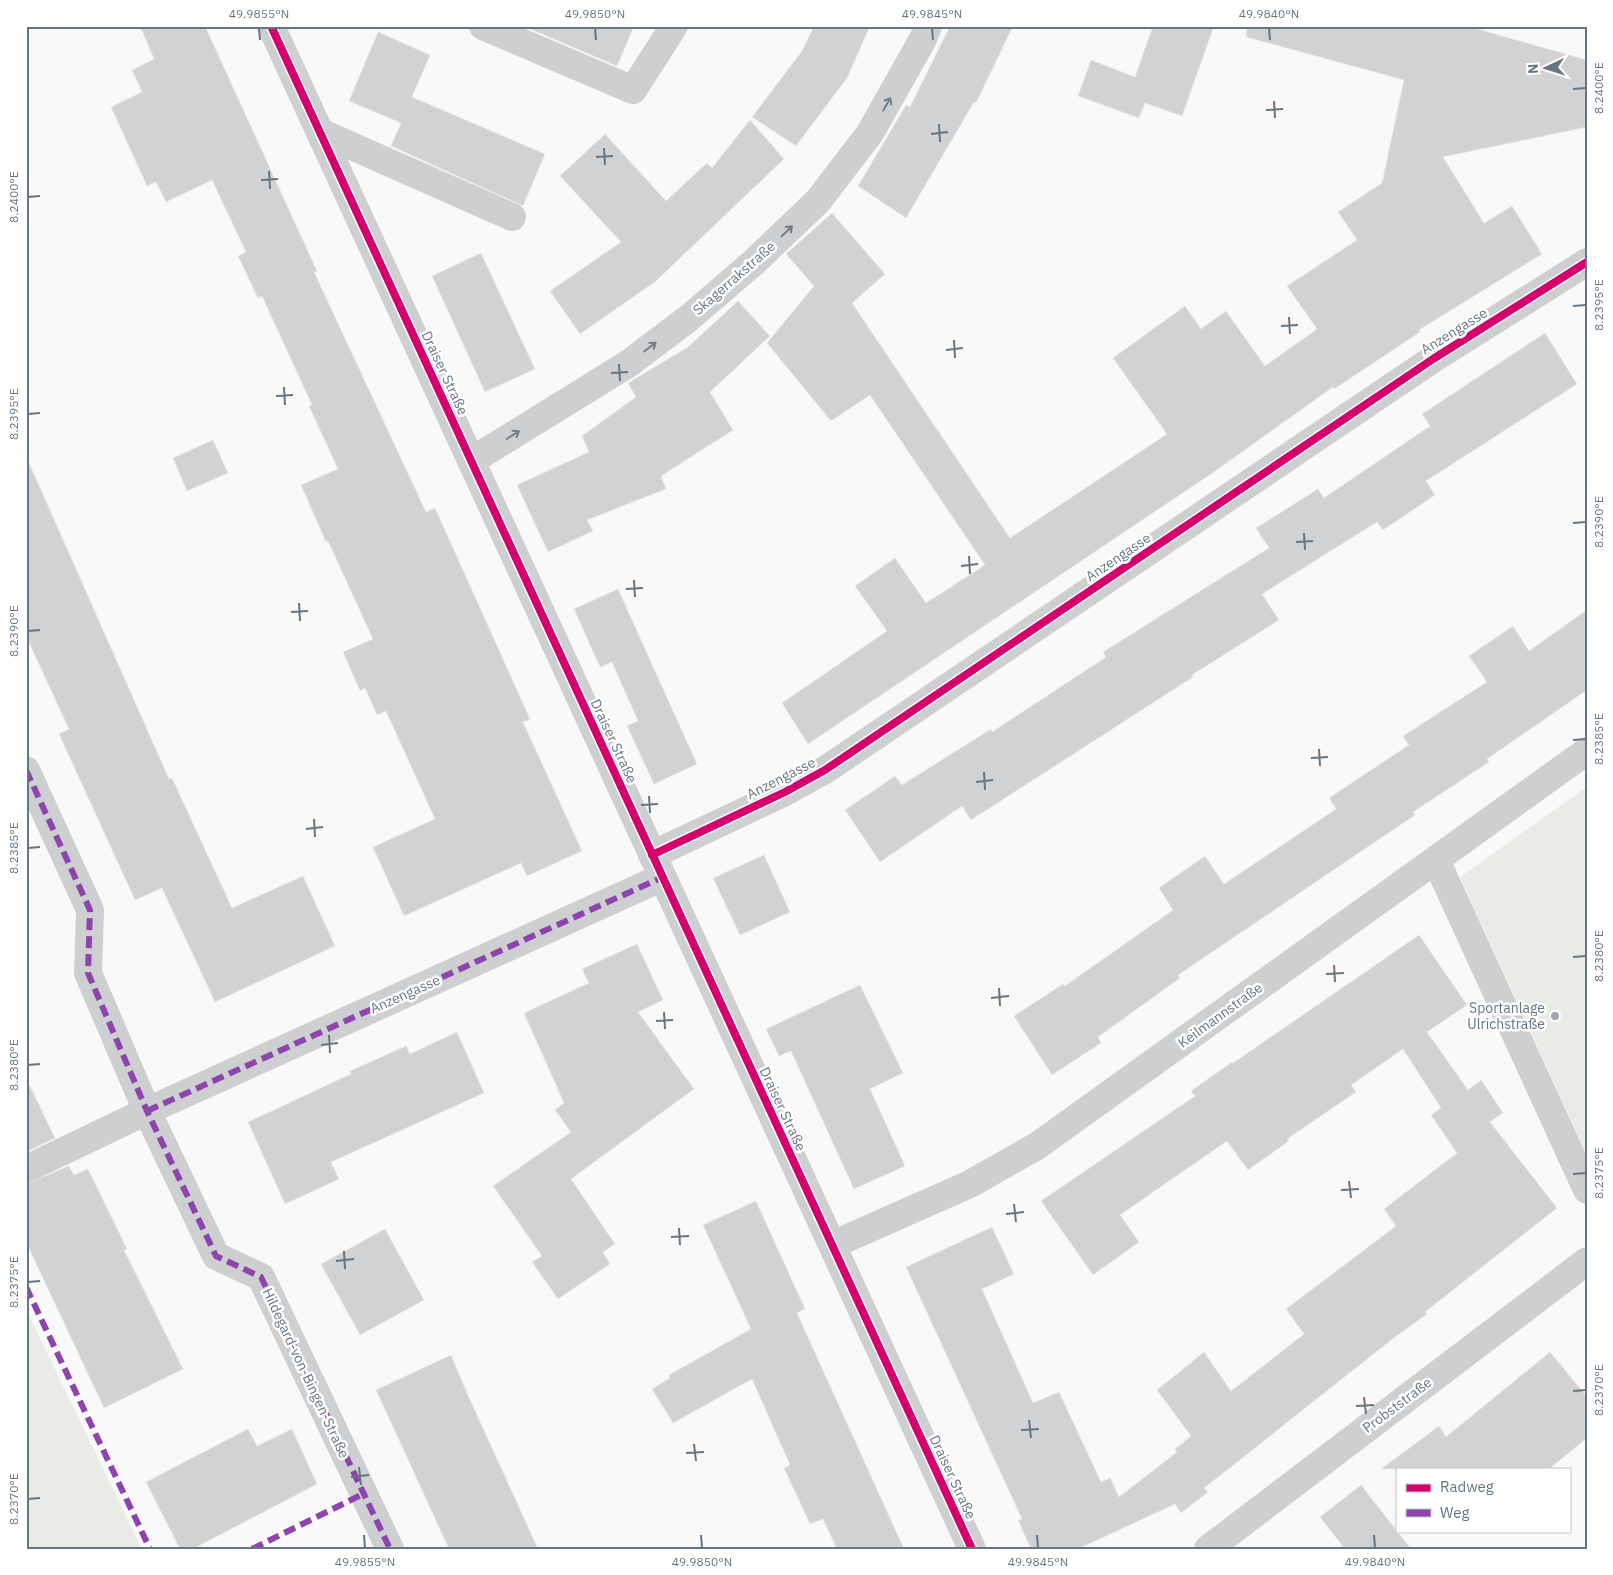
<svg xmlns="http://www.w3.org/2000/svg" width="1613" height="1575" font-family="'IBM Plex Sans',sans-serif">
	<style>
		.green { fill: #e8ebe6 }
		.building { fill: #d0d2d3; stroke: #e8e8e8 }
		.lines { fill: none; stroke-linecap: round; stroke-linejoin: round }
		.minor { stroke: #cecfd0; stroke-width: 28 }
		.quiet { stroke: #8e44ad; stroke-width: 6; stroke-dasharray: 12 6; stroke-linecap: butt }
		.cycleway-casing { stroke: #fff; stroke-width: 11 }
		.cycleway { stroke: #d6006c; stroke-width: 8 }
		.oneway { stroke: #707f8b }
		.ticks { fill: none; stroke: #657683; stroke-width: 2 }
		.poi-dot { fill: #99a4ac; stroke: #fff; stroke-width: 2 }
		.labels { text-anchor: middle; stroke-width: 5; stroke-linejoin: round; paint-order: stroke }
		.street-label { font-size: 14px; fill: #657683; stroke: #fff }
		.poi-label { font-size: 14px; fill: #657683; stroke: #fff; text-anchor: end }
		.neatline { fill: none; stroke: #657683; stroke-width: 2 }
		.ticks-label { font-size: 12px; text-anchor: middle; fill: #657683 }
	</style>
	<rect width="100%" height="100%" fill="#f9f9f9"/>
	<!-- green -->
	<path class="green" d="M1587,787V1155L1460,877Z
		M26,1309L142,1549H26Z"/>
	<!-- building -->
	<path class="building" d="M140,26H205L317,271L314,272L426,512L435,508L530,719L523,722L582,851L527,876L521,863L404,916L373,847L435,819L386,711L377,715L365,688L360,691L343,652L373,639L328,541L326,542L301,485L338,469L309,406L312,405L262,296L258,298L238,256L246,252L212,180L166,202L156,182L147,186L111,107L142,92L132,70L154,59Z
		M523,26H634L617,66Z
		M814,26H870L847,78L796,146L752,117L802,51Z
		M950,26H1013L976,103L974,102L906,218L858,186L906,105L910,107Z
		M1153,26H1214L1182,116L1145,103L1139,118L1078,96L1091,60L1135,77Z
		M1247,26H1467L1587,60V127L1443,157L1484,223L1512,206L1542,254L1419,330L1420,332L1334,389L1333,387L1211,474L808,744L782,703L887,631L855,586L895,558L926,603L985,565L870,395L831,421L767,343L814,286L786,254L832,213L885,274L852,303L1010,538L1167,434L1113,358L1185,306L1201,329L1226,311L1265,366L1317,329L1287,286L1357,240L1338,212L1382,183L1404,80L1246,37Z
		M378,32L430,55L412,97L545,154L523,206L391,146L401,123L349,101Z
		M750,120L784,159L656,281L580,334L550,291L621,242L560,176L605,134L666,201L707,163L712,168Z
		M481,253L535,369L485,392L432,276Z
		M738,301L770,336L710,392L733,430L661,476L666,489L587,520L593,531L548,552L517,485L589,452L582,436L636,397L628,383L688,347Z
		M1545,333L1577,384L1426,481L1435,495L1383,530L1377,522L1262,594L1279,620L1192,675L1193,677L971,820L962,806L880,862L845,810L895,776L902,785L991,729L992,732L1106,657L1103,652L1269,548L1256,528L1318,489L1324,498L1430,426L1422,414Z
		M213,440L228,473L187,491L173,458Z
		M26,456L169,779L172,778L232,908L303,876L335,946L215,1002L162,888L135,900L59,734L69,729L26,636Z
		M618,589L697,764L654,784L627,726L638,721L612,662L600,667L574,609Z
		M1587,610V690L1487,759L1489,762L1413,812L1415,815L1178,975L1180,978L1098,1037L1101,1043L1052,1075L1014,1016L1063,984L1065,986L1173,910L1159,888L1205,856L1224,884L1336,809L1329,798L1409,745L1403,736L1487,682L1469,656L1513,626L1529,651Z
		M764,855L790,912L740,935L713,878Z
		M1419,935L1467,1005L1427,1032L1468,1090L1481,1080L1503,1113L1490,1122L1557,1208L1425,1312L1427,1314L1395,1337L1222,1474L1204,1488L1208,1492L1181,1513L1175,1504L1078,1549H1031L1018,1520L1022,1519L906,1267L992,1227L1014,1274L982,1289L1033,1403L1059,1392L1101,1482L1110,1478L1119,1497L1177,1452L1175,1449L1191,1436L1157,1390L1204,1352L1231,1391L1304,1334L1286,1309L1396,1226L1384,1209L1457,1153L1431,1115L1441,1108L1403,1049L1351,1085L1356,1092L1287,1139L1289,1141L1248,1170L1227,1141L1120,1215L1139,1242L1093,1275L1041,1201L1195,1096L1191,1091L1232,1062L1233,1063Z
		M637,944L663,1000L638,1012L694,1089L571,1179L615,1244L603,1252L610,1264L558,1299L532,1262L542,1256L493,1186L571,1132L555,1110L564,1103L524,1013L589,983L582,969Z
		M860,985L903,1073L870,1089L905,1166L854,1189L791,1051L779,1056L766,1029Z
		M457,1032L484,1093L331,1162L339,1179L285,1204L248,1122L351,1074L350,1071L406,1046L410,1054Z
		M26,1078L55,1138L26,1152Z
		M69,1166L74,1175L88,1169L127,1249L124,1250L183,1369L104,1408L26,1242V1184Z
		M756,1201L805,1309L797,1313L904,1549H837L823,1519L810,1524L784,1468L790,1465L752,1379L673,1423L652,1389L670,1378L669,1375L751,1329L703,1225Z
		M385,1229L424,1300L360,1335L321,1264Z
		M1550,1352L1587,1397V1438L1549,1469H1381L1439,1426L1446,1437Z
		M451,1355L467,1393L538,1549H449L400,1442L376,1390Z
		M248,1429L257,1446L292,1429L317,1484L193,1549H180L146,1482Z
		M1361,1485L1397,1531L1411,1549H1345L1320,1517Z"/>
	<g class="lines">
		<!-- minor -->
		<path class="minor" d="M271,26L972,1549
			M483,26L633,90L674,26
			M320,132L512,217
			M471,461L628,364L689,318L753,263L818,201L870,133L923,39L928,26
			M26,770L90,910L88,973L147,1111L216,1256L261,1277L390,1549
			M652,855L785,792L825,770L1433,359L1587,262
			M1436,860L1587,1190
			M26,1169L147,1111L663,877
			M832,1245L970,1184L1037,1146L1587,751
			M1208,1549L1587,1261"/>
		<!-- quiet -->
		<path class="quiet" d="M26,770L90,910L88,973L147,1111L216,1256L261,1277L390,1549
			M147,1111L663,877
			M26,1287L150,1549
			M252,1549L363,1494"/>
		<!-- cycleway casing -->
		<g class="cycleway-casing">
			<path id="cycleway" d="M271,26L972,1549
				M652,855L785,792L825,770L1433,359L1587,262"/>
		</g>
		<!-- cycleway -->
		<use href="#cycleway" class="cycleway"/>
	</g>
	<!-- one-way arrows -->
	<defs><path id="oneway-shaft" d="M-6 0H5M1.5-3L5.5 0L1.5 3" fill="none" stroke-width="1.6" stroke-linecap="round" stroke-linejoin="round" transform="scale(1.25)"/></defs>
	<g class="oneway">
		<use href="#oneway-shaft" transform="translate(887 104) rotate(-60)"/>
		<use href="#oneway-shaft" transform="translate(787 231) rotate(-44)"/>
		<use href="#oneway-shaft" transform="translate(650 347) rotate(-37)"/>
		<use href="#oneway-shaft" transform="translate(513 435) rotate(-32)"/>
	</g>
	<!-- ticks -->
	<path class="ticks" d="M259,28L260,40M595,28L596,40M932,28L933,40M1269,28L1270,40M1573,89L1586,88M1274,101L1275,118M1266,110L1283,109M939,124L940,142M931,134L948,132M604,148L605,165M596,157L613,156M269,171L270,189M261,180L278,179M28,197L40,196M1573,306L1586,305M1289,317L1290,334M1281,326L1298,325M954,340L955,358M946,350L963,348M619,364L620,381M611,373L628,372M284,387L285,405M276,396L293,395M28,414L40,413M1573,523L1586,522M1304,533L1305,550M1296,542L1313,541M969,556L970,574M961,566L978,564M634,580L635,597M626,589L643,588M299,603L300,621M291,612L308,611M28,631L40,630M1573,740L1586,739M1319,749L1320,766M1311,758L1328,757M984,772L985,790M976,782L993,780M649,796L650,813M641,805L658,804M314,819L315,837M306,829L323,827M28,848L40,847M1573,957L1586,956M1334,965L1335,982M1326,974L1344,973M999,988L1000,1006M991,998L1009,996M664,1012L665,1029M656,1021L673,1020M329,1035L330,1053M321,1045L338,1043M28,1065L40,1064M1573,1174L1586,1173M1349,1181L1351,1198M1341,1190L1359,1189M1014,1204L1016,1222M1006,1214L1024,1212M679,1228L680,1245M671,1237L689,1236M344,1251L345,1269M336,1261L354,1259M28,1282L40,1281M1573,1391L1586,1390M1364,1397L1366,1414M1356,1406L1374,1405M1029,1420L1031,1438M1021,1430L1039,1429M694,1444L696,1461M686,1453L704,1452M359,1467L361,1485M351,1477L369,1475M28,1499L40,1498M364,1535L365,1548M701,1535L702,1548M1037,1535L1038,1548M1374,1535L1375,1548"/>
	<!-- markers -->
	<circle class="poi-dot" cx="1555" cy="1016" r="5"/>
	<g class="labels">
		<!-- street labels -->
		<g class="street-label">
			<text transform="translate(734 278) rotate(-41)" y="5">Skagerrakstraße</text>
			<text transform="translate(1454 331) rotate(-32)" y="5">Anzengasse</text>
			<text transform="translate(445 373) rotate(65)" y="5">Draiser Straße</text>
			<text transform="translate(1118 557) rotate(-34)" y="5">Anzengasse</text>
			<text transform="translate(614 741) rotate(65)" y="5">Draiser Straße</text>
			<text transform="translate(781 778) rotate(-27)" y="5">Anzengasse</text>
			<text transform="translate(405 994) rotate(-24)" y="5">Anzengasse</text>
			<text transform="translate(1220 1015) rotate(-36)" y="5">Keilmannstraße</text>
			<text transform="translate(783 1109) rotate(65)" y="5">Draiser Straße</text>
			<text transform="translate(306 1373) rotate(65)" y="5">Hildegard-von-Bingen-Straße</text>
			<text transform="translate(1397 1405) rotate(-37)" y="5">Probststraße</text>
			<text transform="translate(953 1477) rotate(65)" y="5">Draiser Straße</text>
		</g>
		<!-- poi labels -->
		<g class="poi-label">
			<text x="1545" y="1013">Sportanlage<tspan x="1545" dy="16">Ulrichstraße</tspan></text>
		</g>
	</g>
	<!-- border -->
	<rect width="1613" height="1575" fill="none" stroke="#ffffff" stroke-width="55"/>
	<!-- legend -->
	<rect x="1396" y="1468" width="175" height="65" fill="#ffffff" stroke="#c1c8cd"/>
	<rect x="1406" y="1484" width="25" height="8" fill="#d6006c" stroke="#c1c8cd"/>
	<text x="1440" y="1492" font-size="15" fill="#657683">Radweg</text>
	<rect x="1406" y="1509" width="25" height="8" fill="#8e44ad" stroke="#c1c8cd"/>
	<text x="1440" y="1518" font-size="15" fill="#657683">Weg</text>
	<!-- north arrow -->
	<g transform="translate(1546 68) rotate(266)" stroke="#ffffff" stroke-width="4" paint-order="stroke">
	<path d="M0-4L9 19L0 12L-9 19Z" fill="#657683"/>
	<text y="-8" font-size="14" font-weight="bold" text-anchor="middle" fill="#657683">N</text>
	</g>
	<rect x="28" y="28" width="1558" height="1520" class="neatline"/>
	<g class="ticks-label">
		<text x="259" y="18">49.9855°N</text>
		<text x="595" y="18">49.9850°N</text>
		<text x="932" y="18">49.9845°N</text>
		<text x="1269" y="18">49.9840°N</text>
		<text transform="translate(1599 88) rotate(-90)" y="4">8.2400°E</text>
		<text transform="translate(14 197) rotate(-90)" y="4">8.2400°E</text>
		<text transform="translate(1599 305) rotate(-90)" y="4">8.2395°E</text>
		<text transform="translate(14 414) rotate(-90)" y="4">8.2395°E</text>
		<text transform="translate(1599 522) rotate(-90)" y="4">8.2390°E</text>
		<text transform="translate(14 631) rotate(-90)" y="4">8.2390°E</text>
		<text transform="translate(1599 739) rotate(-90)" y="4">8.2385°E</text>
		<text transform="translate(14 848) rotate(-90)" y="4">8.2385°E</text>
		<text transform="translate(1599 956) rotate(-90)" y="4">8.2380°E</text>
		<text transform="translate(14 1065) rotate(-90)" y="4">8.2380°E</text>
		<text transform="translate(1599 1173) rotate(-90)" y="4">8.2375°E</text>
		<text transform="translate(14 1282) rotate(-90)" y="4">8.2375°E</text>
		<text transform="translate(1599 1390) rotate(-90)" y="4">8.2370°E</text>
		<text transform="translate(14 1499) rotate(-90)" y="4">8.2370°E</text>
		<text x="365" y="1566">49.9855°N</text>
		<text x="702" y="1566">49.9850°N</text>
		<text x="1038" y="1566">49.9845°N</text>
		<text x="1375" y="1566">49.9840°N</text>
	</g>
</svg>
